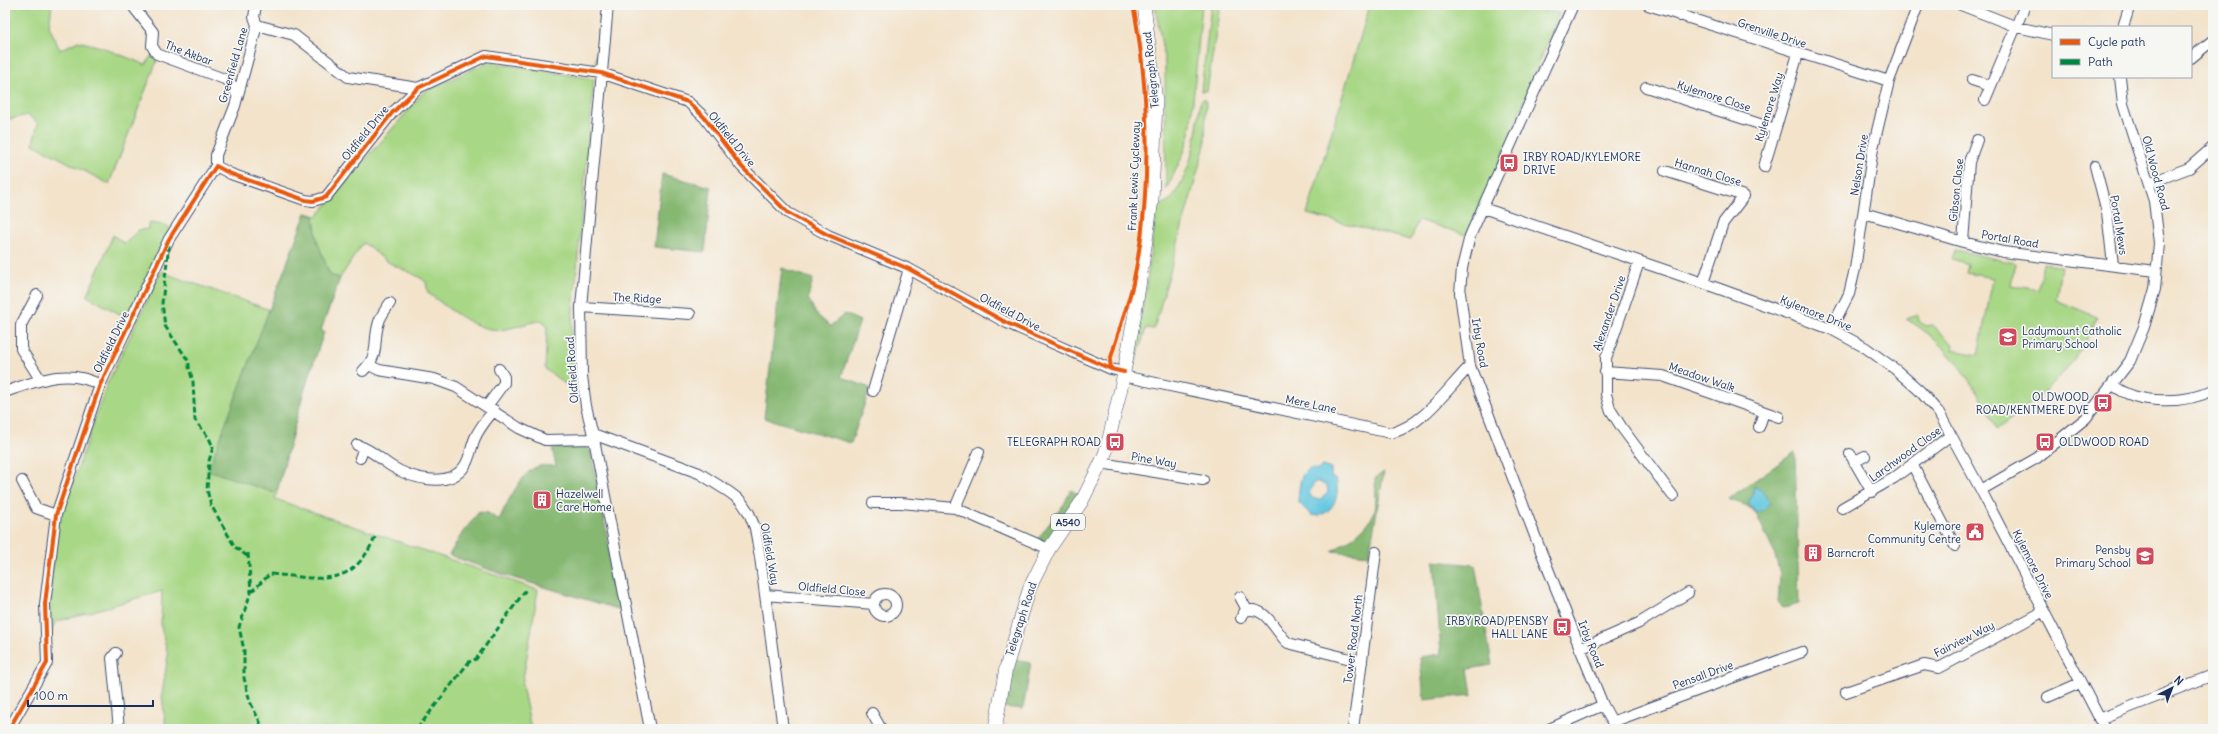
<svg xmlns="http://www.w3.org/2000/svg" width="2218" height="734" font-family="Delius,sans-serif">
	<style>
		.green { fill: #a8d785; stroke: #628372 }
		.forest { fill: #86b872; stroke: #507468 }
		.water { fill: #63c7e0; stroke: #3f7b9f; fill-rule: evenodd }
		.lines { fill: none; stroke-linecap: round; stroke-linejoin: round }
		.minor-casing { stroke: #3b4a6e; stroke-width: 12 }
		.major-casing { stroke: #3b4a6e; stroke-width: 14 }
		.minor { stroke: #fff; stroke-width: 10 }
		.major { stroke: #fff; stroke-width: 13 }
		.quiet { stroke: #00873e; stroke-width: 3; stroke-dasharray: 6 3; stroke-linecap: butt }
		.cycleway-casing { stroke: #f6f6f2; stroke-width: 6 }
		.cycleway { stroke: #e8590c; stroke-width: 4 }
		.labels { text-anchor: middle; stroke-width: 3.5; stroke-linejoin: round; paint-order: stroke }
		.shield { fill: #f6f6f2; stroke: #5d6b8a; stroke-width: 1 }
		.shield-label { font-size: 10px; font-weight: bold; fill: #1b2f5e }
		.street-label { font-size: 11px; fill: #1b2f5e; stroke: #f6f6f2 }
		.poi-label { font-size: 11px; fill: #1b2f5e; stroke: #f6f6f2; text-anchor: start }
	</style>
	<rect width="100%" height="100%" fill="#f6f6f2"/>
	<filter id="ink" filterUnits="userSpaceOnUse"><feTurbulence type="fractalNoise" baseFrequency=".025" numOctaves="2"/><feDisplacementMap in="SourceGraphic" scale="8" xChannelSelector="R" yChannelSelector="G"/><feConvolveMatrix kernelMatrix="1 2 1 2 8 2 1 2 1" color-interpolation-filters="sRGB"/></filter>
	<filter id="wash" filterUnits="userSpaceOnUse"><feTurbulence type="fractalNoise" baseFrequency=".012" numOctaves="4" result="noise"/><feDisplacementMap in="SourceGraphic" scale="16" xChannelSelector="R" yChannelSelector="G"/><feGaussianBlur stdDeviation="0.9" result="paint"/><feColorMatrix in="noise" values="0 0 0 0 0 0 0 0 0 0 0 0 0 0 0 0 0 1.4 0 .05"/><feComposite in="paint" operator="in"/></filter>
	<g filter="url(#wash)">
		<rect width="100%" height="100%" fill="#f3e3cb"/>
		<!-- green -->
		<path class="green" d="M5,5H52L49,26L60,50L78,41L101,47L146,65L150,57L158,58L109,184L33,144L38,123L28,115L5,120Z
			M601,5H604L598,65L596,66L593,64L596,61Z
			M1155,5H1202L1190,134L1183,155L1166,190L1165,63Z
			M1211,5H1220L1207,91H1201Z
			M1370,5H1515L1559,13L1470,236L1418,220L1411,240L1307,214Z
			M488,62L594,79L570,345L579,394L545,369L547,326L543,321C530,321 519,327 506,329C477,334 450,309 428,293L426,282C414,272 398,269 385,260C376,254 372,247 363,243L340,278L321,330L324,332L303,394L275,499L538,590L522,685L531,729H166L162,695L168,655L161,627L162,591L55,622L49,640V602L58,514L71,488L107,384L162,270L164,273L270,310L306,213L317,216L424,92Z
			M1203,99L1206,100L1205,145L1154,329L1146,328L1133,370L1131,369L1146,288L1156,213C1161,202 1164,205 1171,199C1174,197 1176,191 1178,189C1193,163 1197,132 1200,103Z
			M148,223L166,225L171,229L127,318L87,296L113,235L125,244L138,230L148,229Z
			M1955,250L2015,263L2011,285L2038,290L2043,263L2061,266L2056,300L2097,317C2092,327 2088,338 2082,348C2060,381 2029,407 1997,429C1976,387 1948,342 1906,319L1918,315L1919,320L1926,326L1932,325L1954,345L1953,350L1978,355L1993,278L1966,273L1968,264L1952,259Z"/>
		<!-- forest -->
		<path class="forest" d="M662,174L711,187L705,252L654,247Z
			M306,213L314,216L317,240L330,275L340,278L321,330L324,332L303,394L278,487L274,493L208,470Z
			M782,268L813,279L808,298L816,314L830,326L845,314L860,321L841,377L870,388L851,443L764,418Z
			M584,446L591,451L621,610L504,575L449,555L463,532L479,512L488,513L499,520C505,506 521,475 534,468C541,464 548,466 556,466L552,448Z
			M1795,452L1799,604L1784,608L1778,602L1780,575L1775,555L1756,513L1747,506L1728,499Z
			M1384,472L1369,555L1332,551C1348,541 1369,529 1375,510C1377,501 1375,487 1375,478Z
			M1071,490L1078,494L1052,539L1043,541L1037,540L1064,504Z
			M1434,561L1475,565L1492,665L1468,669L1472,695L1424,700L1420,657L1441,654Z
			M1014,660L1031,663L1023,709L1004,707Z"/>
		<!-- water -->
		<path class="water" d="M1322,466L1331,469V477L1336,480C1340,496 1334,510 1319,516L1311,515L1298,502C1299,489 1299,463 1318,470ZM1317,481L1327,486L1328,493L1320,499H1314L1309,494L1313,484Z
			M1754,486L1764,492L1770,504L1762,511L1756,513L1748,503L1753,495Z"/>
	</g>
	<g filter="url(#ink)">
		<g class="lines">
			<!-- minor casing -->
			<g class="minor-casing">
				<path id="minor" d="M132,5L153,32L152,46L157,54L227,80L232,85L237,95
					M256,5L254,17L257,25
					M608,5L581,307L582,376L586,406L594,439L650,729
					M1573,5L1470,236L1462,268L1460,293L1470,366L1540,549L1603,705L1616,729
					M1648,5L1889,81
					M1961,5L2017,27L2053,35
					M1680,16L1683,5
					M2123,27L2130,5
					M2191,58L2213,40
					M1972,80L1991,86
					M1646,87L1775,129
					M1985,100L2025,5
					M216,166V155L235,106L257,25L294,35L348,77L418,88
					M2095,166L2107,212L2113,265
					M1764,167L1798,54
					M1665,171L1744,196L1723,223L1703,283
					M2149,183L2189,168L2213,147
					M1483,208L1703,283L1831,329L1866,348L1895,369L1920,391L1939,413L1981,490L2105,729
					M1864,213L1963,242L2003,252L2156,271
					M1963,242L1969,162L1977,140
					M1639,262L1606,358V394L1610,409L1622,428L1673,496
					M37,295L21,325V349L40,379
					M581,307L690,314
					M1831,329L1849,294L1855,269L1873,148L1889,81L1918,5
					M369,365L379,370L434,379L456,387L519,428L545,440L594,439
					M363,371C381,353 372,343 379,322C381,315 386,309 390,303
					M1605,372L1663,376L1779,417
					M1123,376L1391,433C1424,425 1447,389 1470,366
					M2113,385C2137,405 2186,404 2213,390
					M873,391L909,269
					M5,392C37,381 68,367 100,385
					M487,406L504,383V377L499,369
					M1759,427L1764,412
					M593,434L699,473L729,492L741,501L749,513L755,528L760,557L783,729
					M357,445C374,451 377,457 391,466C410,478 448,489 464,467C470,459 471,447 475,438C479,428 487,419 494,410
					M1850,454L1872,492
					M360,458L364,448
					M1854,462L1865,456
					M1101,463L1203,480
					M1912,464L1955,546
					M22,481L36,508L56,515
					M1981,490L2037,458L2086,418L2130,361L2144,327L2155,289L2159,243L2154,201L2123,104L2120,77
					M873,503H901L955,508L1049,549
					M955,508L979,452
					M1842,508L1894,478L1951,435
					M874 605a11 11 0 1 1 22 0a11 11 0 1 1-22 0Z
					M765,595L874,604
					M1240,597L1247,610
					M1241,618L1245,611C1266,604 1275,632 1288,643L1362,662
					M1580,649L1639,623L1688,593
					M116,653L112,658L119,729
					M1846,692L1924,665L1939,668L2044,611
					M2048,697L2080,683
					M872,713L881,729
					M2099,719L2213,675
					M1612,722L1802,652
					M9,729L47,663L45,604L56,515L100,385L169,239L216,166L231,174L305,200L313,201L326,197L392,113L418,88L486,56L601,73L688,102L704,117L741,166L788,213L828,235L909,269L1007,323L1111,369L1124,372
					M1353,729L1376,552
					M1549,729L1603,705"/>
			</g>
			<!-- major casing -->
			<g class="major-casing">
				<path id="major" d="M995,729L1006,668L1030,587L1049,549L1082,501L1101,463L1106,451L1121,388L1135,313L1152,200L1156,101L1144,5"/>
			</g>
			<!-- minor -->
			<use href="#minor" class="minor"/>
			<!-- major -->
			<use href="#major" class="major"/>
			<!-- quiet -->
			<path class="quiet" d="M169,245L162,303L165,326L189,362V367L193,382L195,420L209,438L213,447L209,461L207,490L211,505L235,547L247,556
				M248,553L251,592L239,627L244,650V678L250,702L260,722L261,729
				M251,592L270,574C320,578 352,591 376,535
				M417,729L469,662L476,659L527,588"/>
			<!-- cycleway casing -->
			<g class="cycleway-casing">
				<path id="cycleway" d="M1111,369L1110,361C1117,335 1127,309 1133,283C1152,198 1150,89 1133,5
					M9,729L47,663L45,604L56,515L100,385L169,239L216,166L231,174L305,200L313,201L326,197L392,113L418,88L486,56L601,73L688,102L704,117L741,166L788,213L828,235L909,269L1007,323L1111,369L1124,372"/>
			</g>
			<!-- cycleway -->
			<use href="#cycleway" class="cycleway"/>
		</g>
	</g>
	<!-- icons -->
	<defs>
		<g id="bus-square" transform="scale(1)"><rect x="-9" y="-9" width="18" height="18" rx="4" fill="#d1495b" stroke="#f6f6f2"/><path d="M-5-6H5V4H4V6H2V4H-2V6H-4V4H-5ZM-3.5-4V0h7V-4ZM-3.5 1.2v1.5H-2V1.2ZM2 1.2v1.5H3.5V1.2Z" fill="#fff"/></g>
		<g id="school-square" transform="scale(1)"><rect x="-9" y="-9" width="18" height="18" rx="4" fill="#d1495b" stroke="#f6f6f2"/><path d="M0-5L7-2L0 1L-7-2ZM-4 1L0 2.5L4 1V4Q0 6-4 4Z" fill="#fff"/></g>
		<g id="building-square" transform="scale(1)"><rect x="-9" y="-9" width="18" height="18" rx="4" fill="#d1495b" stroke="#f6f6f2"/><path d="M-4-6H4V6H1V3H-1V6H-4ZM-2.5-4.3h1.7v1.8h-1.7ZM.8-4.3h1.7v1.8H.8ZM-2.5-1h1.7V.8h-1.7ZM.8-1h1.7V.8H.8Z" fill="#fff"/></g>
		<g id="civic-square" transform="scale(1)"><rect x="-9" y="-9" width="18" height="18" rx="4" fill="#d1495b" stroke="#f6f6f2"/><path d="M-.6-6.5H3V-4.5H.6V-3L4-1V1h2V6H-6V1h2V-1L-.6-3ZM-1.2 2.5V6h2.4V2.5Z" fill="#fff"/></g>
	</defs>
	<g fill-rule="evenodd">
		<use href="#bus-square" x="1509" y="163"/>
		<use href="#school-square" x="2008" y="337"/>
		<use href="#bus-square" x="2103" y="403"/>
		<use href="#bus-square" x="1115" y="442"/>
		<use href="#bus-square" x="2045" y="442"/>
		<use href="#building-square" x="542" y="500"/>
		<use href="#civic-square" x="1975" y="532"/>
		<use href="#building-square" x="1813" y="553"/>
		<use href="#school-square" x="2145" y="556"/>
		<use href="#bus-square" x="1562" y="627"/>
	</g>
	<g class="labels">
		<!-- shield labels -->
		<rect class="shield" x="1051" y="514" width="34" height="16" rx="3"/>
		<g class="shield-label">
			<text x="1068" y="526">A540</text>
		</g>
		<!-- street labels -->
		<g class="street-label">
			<text transform="translate(1772 33) rotate(18)" y="4">Grenville Drive</text>
			<text transform="translate(189 53) rotate(21)" y="4">The Akbar</text>
			<text transform="translate(233 65) rotate(-74)" y="4">Greenfield Lane</text>
			<text transform="translate(1151 70) rotate(-96)" y="4">Telegraph Road</text>
			<text transform="translate(1714 96) rotate(18)" y="4">Kylemore Close</text>
			<text transform="translate(1769 107) rotate(-73)" y="4">Kylemore Way</text>
			<text transform="translate(365 133) rotate(-51)" y="4">Oldfield Drive</text>
			<text transform="translate(732 139) rotate(51)" y="4">Oldfield Drive</text>
			<text transform="translate(1859 165) rotate(-81)" y="4">Nelson Drive</text>
			<text transform="translate(1708 172) rotate(17)" y="4">Hannah Close</text>
			<text transform="translate(2156 173) rotate(75)" y="4">Old Wood Road</text>
			<text transform="translate(1134 176) rotate(-88)" y="4">Frank Lewis Cycleway</text>
			<text transform="translate(1956 190) rotate(-84)" y="4">Gibson Close</text>
			<text transform="translate(2119 225) rotate(81)" y="4">Portal Mews</text>
			<text transform="translate(2010 239) rotate(10)" y="4">Portal Road</text>
			<text transform="translate(637 298) rotate(3)" y="4">The Ridge</text>
			<text transform="translate(1010 312) rotate(28)" y="4">Oldfield Drive</text>
			<text transform="translate(1609 313) rotate(-71)" y="4">Alexander Drive</text>
			<text transform="translate(1816 313) rotate(22)" y="4">Kylemore Drive</text>
			<text transform="translate(111 342) rotate(-64)" y="4">Oldfield Drive</text>
			<text transform="translate(1480 343) rotate(80)" y="4">Irby Road</text>
			<text transform="translate(572 370) rotate(-94)" y="4">Oldfield Road</text>
			<text transform="translate(1702 377) rotate(19)" y="4">Meadow Walk</text>
			<text transform="translate(1311 404) rotate(12)" y="4">Mere Lane</text>
			<text transform="translate(1905 454) rotate(-36)" y="4">Larchwood Close</text>
			<text transform="translate(1154 460) rotate(10)" y="4">Pine Way</text>
			<text transform="translate(770 554) rotate(80)" y="4">Oldfield Way</text>
			<text transform="translate(2033 564) rotate(63)" y="4">Kylemore Drive</text>
			<text transform="translate(832 589) rotate(5)" y="4">Oldfield Close</text>
			<text transform="translate(1021 619) rotate(-72)" y="4">Telegraph Road</text>
			<text transform="translate(1353 639) rotate(-83)" y="4">Tower Road North</text>
			<text transform="translate(1964 639) rotate(-27)" y="4">Fairview Way</text>
			<text transform="translate(1591 644) rotate(68)" y="4">Irby Road</text>
			<text transform="translate(1703 675) rotate(-20)" y="4">Pensall Drive</text>
		</g>
		<!-- poi labels -->
		<g class="poi-label">
			<text x="1523" y="161">IRBY ROAD/KYLEMORE<tspan x="1523" dy="13">DRIVE</tspan></text>
			<text x="2022" y="335">Ladymount Catholic<tspan x="2022" dy="13">Primary School</tspan></text>
			<text x="2089" y="401" text-anchor="end">OLDWOOD<tspan x="2089" dy="13">ROAD/KENTMERE DVE</tspan></text>
			<text x="1101" y="446" text-anchor="end">TELEGRAPH ROAD</text>
			<text x="2059" y="446">OLDWOOD ROAD</text>
			<text x="556" y="498">Hazelwell<tspan x="556" dy="13">Care Home</tspan></text>
			<text x="1961" y="530" text-anchor="end">Kylemore<tspan x="1961" dy="13">Community Centre</tspan></text>
			<text x="2131" y="554" text-anchor="end">Pensby<tspan x="2131" dy="13">Primary School</tspan></text>
			<text x="1827" y="557">Barncroft</text>
			<text x="1548" y="625" text-anchor="end">IRBY ROAD/PENSBY<tspan x="1548" dy="13">HALL LANE</tspan></text>
		</g>
	</g>
	<!-- margin -->
	<rect width="2218" height="734" fill="none" stroke="#f6f6f2" stroke-width="20"/>
	<!-- legend -->
	<rect x="2052" y="26" width="140" height="52" fill="#f6f6f2" stroke="#9ea6b7"/>
	<rect x="2060" y="39" width="20" height="6" fill="#e8590c" stroke="#9ea6b7"/>
	<text x="2088" y="46" font-size="12" fill="#1b2f5e">Cycle path</text>
	<rect x="2060" y="59" width="20" height="6" fill="#00873e" stroke="#9ea6b7"/>
	<text x="2088" y="66" font-size="12" fill="#1b2f5e">Path</text>
	<!-- north arrow -->
	<g transform="translate(2172 688) rotate(42)" stroke="#f6f6f2" stroke-width="3" paint-order="stroke">
	<path d="M0-3L7 15L0 10L-7 15Z" fill="#1b2f5e"/>
	<text y="-6" font-size="11" font-weight="bold" text-anchor="middle" fill="#1b2f5e">N</text>
	</g>
	<!-- scale -->
	<path d="M28 700v6h125v-6" fill="none" stroke="#1b2f5e" stroke-width="2"/>
	<text x="34" y="700" font-size="12" fill="#1b2f5e" stroke="#f6f6f2" stroke-width="3" paint-order="stroke">100 m</text>
</svg>
